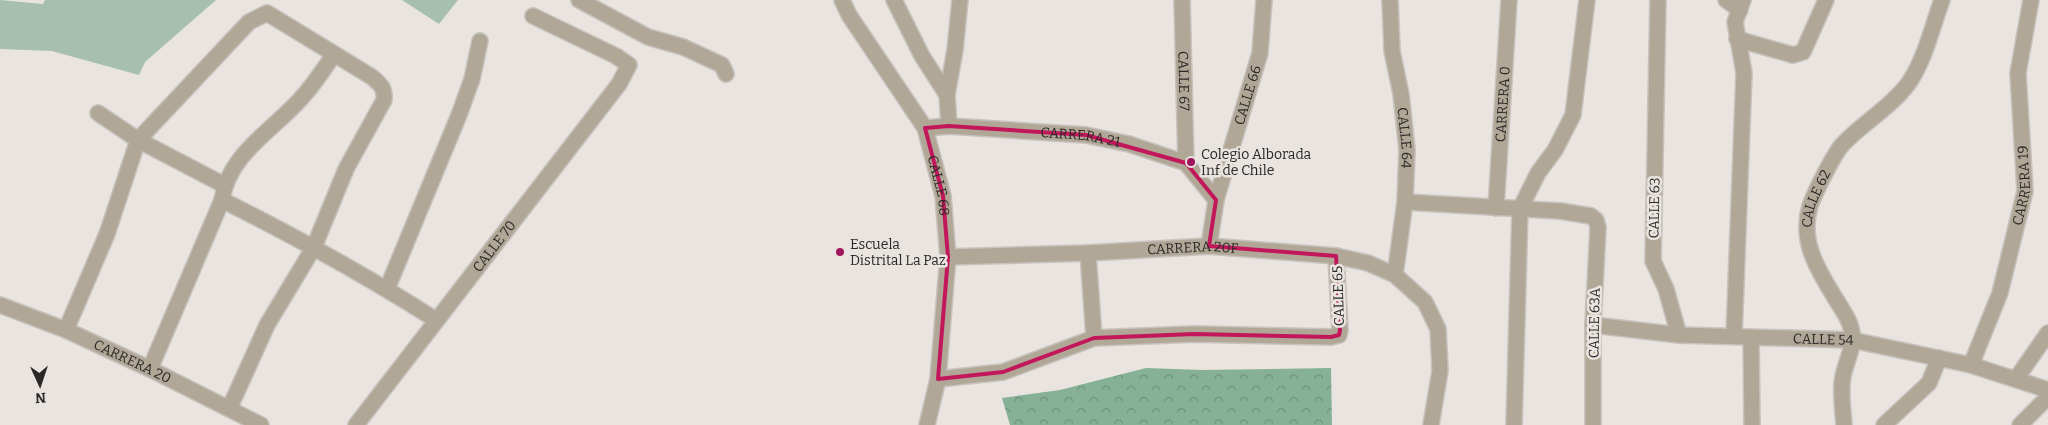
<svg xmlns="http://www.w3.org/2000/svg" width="2048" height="425" font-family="Bitter,serif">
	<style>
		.green { fill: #a6bfaf }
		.forest { fill: url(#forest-crowns) }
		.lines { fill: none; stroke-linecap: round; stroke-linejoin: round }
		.minor-casing { stroke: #c7c2be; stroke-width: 18 }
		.minor { stroke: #b1a796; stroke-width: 15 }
		.marked { fill: none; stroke: #c2185b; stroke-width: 4; stroke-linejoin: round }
		.poi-dot { fill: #a0135d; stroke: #e9e4df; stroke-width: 2 }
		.labels { text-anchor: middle; stroke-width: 5; stroke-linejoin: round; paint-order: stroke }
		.street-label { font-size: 14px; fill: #2a2927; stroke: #e9e4df }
		.poi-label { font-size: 14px; fill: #2a2927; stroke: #e9e4df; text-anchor: start }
	</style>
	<defs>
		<pattern id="forest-crowns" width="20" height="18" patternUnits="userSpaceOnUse" patternTransform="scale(1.25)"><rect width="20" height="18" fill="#87b197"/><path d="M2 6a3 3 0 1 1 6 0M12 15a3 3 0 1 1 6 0" fill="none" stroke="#6f907b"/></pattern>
	</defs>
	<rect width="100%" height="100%" fill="#e9e4df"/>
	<!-- green -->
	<path class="green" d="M0,0L43,4L45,0H216L145,62L139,75L52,51L0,49Z
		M402,0H458L439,24Z"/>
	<!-- forest -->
	<path class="forest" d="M1146,368L1202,370L1331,368L1332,425H1010L1002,398L1060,390Z"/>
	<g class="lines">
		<!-- minor casing -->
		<g class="minor-casing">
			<g id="minor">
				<path d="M579,0L648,37L683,47L722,65L726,74"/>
				<path id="s1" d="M842,0L849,15L925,128L943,196L948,257L945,293L938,379L927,425"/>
				<path d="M894,0L922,56L947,95"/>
				<path id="s2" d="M1182,0L1186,163"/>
				<path id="s3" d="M1390,0L1392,51L1401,94L1407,150L1405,202L1395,275"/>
				<path d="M1658,0L1653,261L1666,289L1679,335"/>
				<path d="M1726,0L1740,10"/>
				<path d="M1737,39L1793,55L1803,52L1826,0"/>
				<path d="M98,113L138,140L224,185"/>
				<path d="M949,126L947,95L955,50L960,0"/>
				<path id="s4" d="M925,128L949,126L1086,135L1129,144L1186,163L1216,200"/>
				<path d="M222,200C296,237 367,276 436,320"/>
				<path d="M1405,202L1560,211L1591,216L1596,220L1598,227L1593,325V425"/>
				<path id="s5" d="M1496,208L1509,0"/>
				<path id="s6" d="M1209,246L1216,200L1260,53L1264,0"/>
				<path d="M1088,253L1094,338"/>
				<path id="s7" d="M948,257L1088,253L1209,246L1336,256L1368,263L1395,275L1425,302L1438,329L1440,371L1431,425"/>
				<path d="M387,289L459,115L472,79L480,41"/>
				<path id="s8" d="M0,305L66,330L150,369L261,425"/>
				<path id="s9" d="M1593,325L1679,335L1852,340L1971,365L2048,390"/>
				<path d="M66,330L107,234L138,140L249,22L267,13L372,77C381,85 385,88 384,100L346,169L314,247L267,325L230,407"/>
				<path d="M1734,336L1744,73L1735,22L1743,0"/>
				<path d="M1751,338L1752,425"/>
				<path id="s10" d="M1971,365L2000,293L2025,191L2018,73L2031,0"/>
				<path d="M150,369L222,200C228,153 277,128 304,95C315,83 324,68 334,55"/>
				<path d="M938,379L1003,372L1094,338L1194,334L1331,337L1339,335L1340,330L1336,256"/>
				<path d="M2016,379L2048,333"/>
				<path id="s11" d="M356,425L619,84L629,65L616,56L533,16"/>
				<path d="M1514,425L1520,209L1538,173L1555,150L1573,115L1587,0"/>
				<path id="s12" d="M1844,425C1843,411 1841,397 1842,383C1843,365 1857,346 1851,328C1849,318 1842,310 1837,301C1819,272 1799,242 1810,206C1814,194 1835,151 1844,143C1864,122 1890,108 1908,84C1925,60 1932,27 1942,0"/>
				<path d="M1884,425L1929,383L1939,358"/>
				<path d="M2020,425L2048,397"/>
			</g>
		</g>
		<!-- minor -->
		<use href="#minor" class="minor"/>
	</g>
	<!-- marked area -->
	<path class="marked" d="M949,126L1086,135L1186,163L1216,200L1209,246L1336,256L1340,330L1339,335L1331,337L1194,334L1094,338L1003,372L938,379L948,257L943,196L925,128Z"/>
	<!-- markers -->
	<g class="poi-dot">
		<circle cx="1191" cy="162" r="5"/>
		<circle cx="840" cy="252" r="5"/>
	</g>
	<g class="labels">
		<!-- street labels -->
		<g class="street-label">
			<text dy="5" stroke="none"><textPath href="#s2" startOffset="81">CALLE 67</textPath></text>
			<text dy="5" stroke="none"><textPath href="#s6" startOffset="156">CALLE 66</textPath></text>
			<text dy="5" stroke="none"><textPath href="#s5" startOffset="104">CARRERA 0</textPath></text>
			<text dy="5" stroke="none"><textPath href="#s4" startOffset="156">CARRERA 21</textPath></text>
			<text dy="5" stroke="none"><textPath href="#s3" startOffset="139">CALLE 64</textPath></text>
			<text dy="5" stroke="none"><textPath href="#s1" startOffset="212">CALLE 68</textPath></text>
			<text dy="5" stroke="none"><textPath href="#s10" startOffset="188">CARRERA 19</textPath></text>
			<text dy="5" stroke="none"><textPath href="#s12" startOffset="240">CALLE 62</textPath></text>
			<text transform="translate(1654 208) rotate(-89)" y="5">CALLE 63</text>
			<text dy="5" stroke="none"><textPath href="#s11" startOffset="226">CALLE 70</textPath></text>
			<text dy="5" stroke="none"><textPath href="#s7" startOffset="245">CARRERA 20F</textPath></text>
			<text transform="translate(1338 296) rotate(-92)" y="5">CALLE 65</text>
			<text transform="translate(1594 323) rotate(-89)" y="5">CALLE 63A</text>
			<text dy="5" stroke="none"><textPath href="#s9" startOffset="231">CALLE 54</textPath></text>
			<text dy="5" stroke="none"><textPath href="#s8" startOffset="144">CARRERA 20</textPath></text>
		</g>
		<!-- poi labels -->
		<g class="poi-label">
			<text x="1201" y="159">Colegio Alborada<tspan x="1201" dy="16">Inf de Chile</tspan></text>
			<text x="850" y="249">Escuela<tspan x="850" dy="16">Distrital La Paz</tspan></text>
		</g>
	</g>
	<!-- north arrow -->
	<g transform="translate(40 385) rotate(177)" stroke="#e9e4df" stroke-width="4" paint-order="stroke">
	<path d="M0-4L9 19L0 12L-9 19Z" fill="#2a2927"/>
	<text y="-8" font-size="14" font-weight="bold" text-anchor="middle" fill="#2a2927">N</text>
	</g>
</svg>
